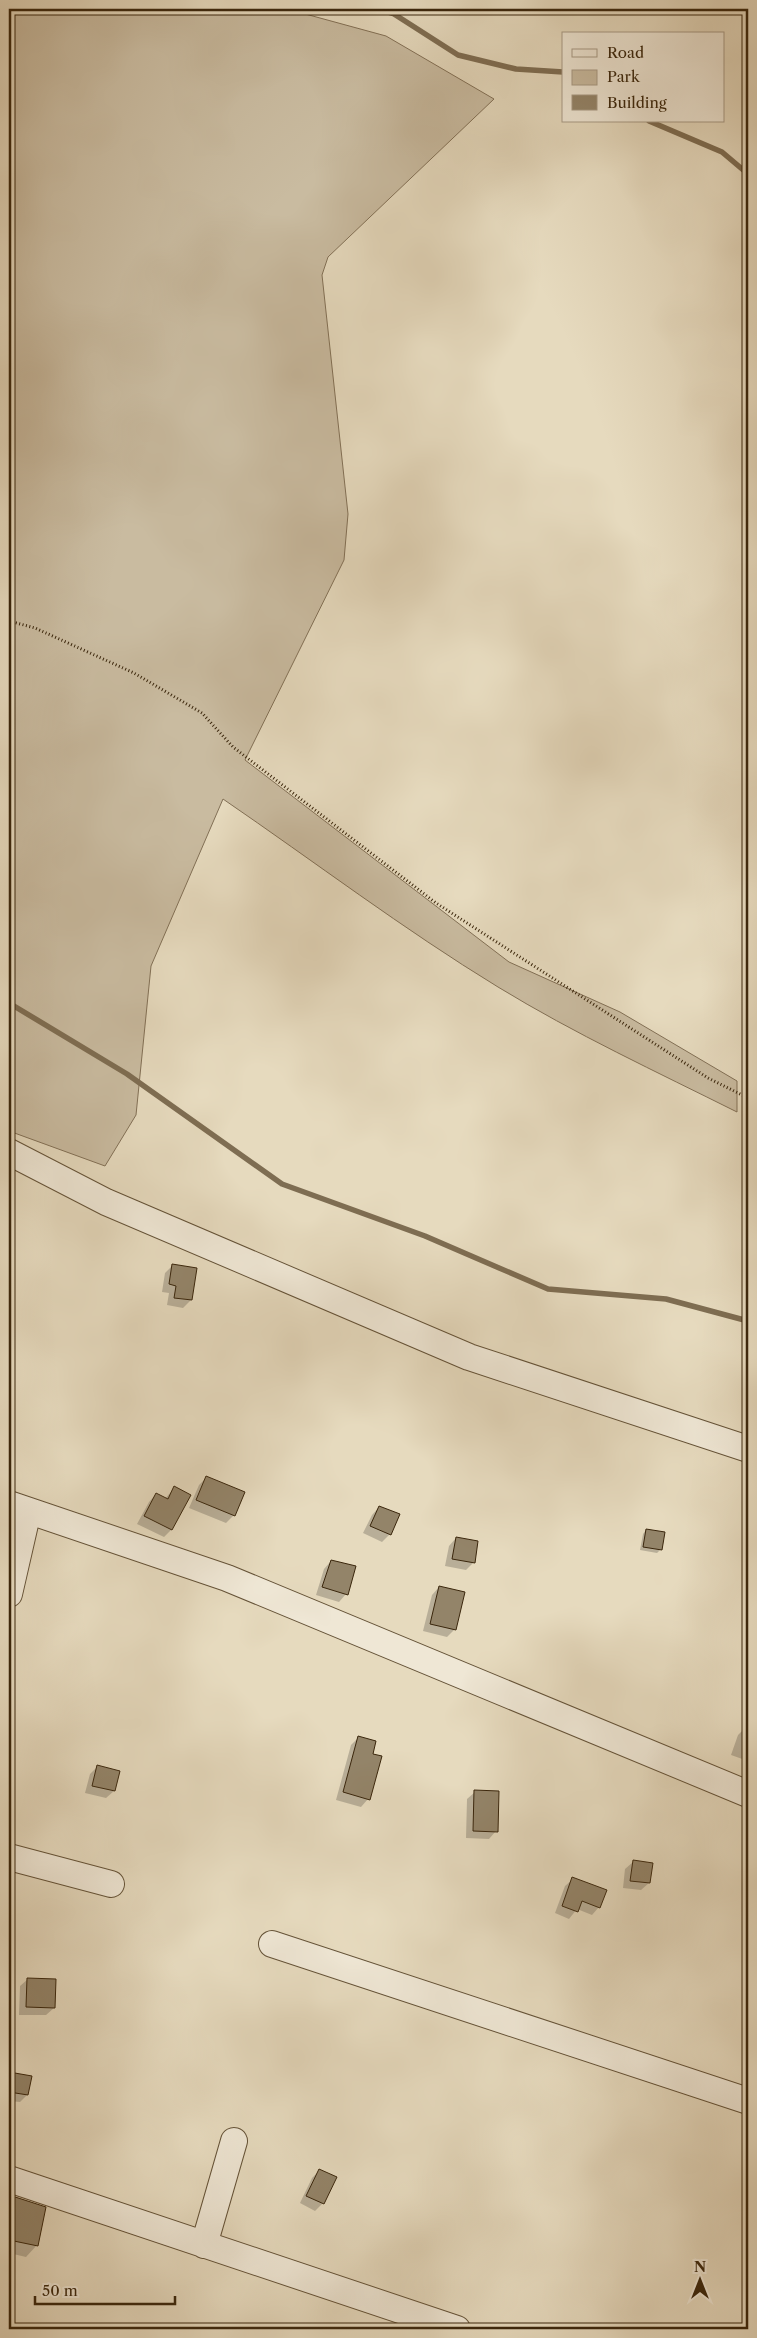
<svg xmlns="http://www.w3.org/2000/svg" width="757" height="2338" font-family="'Libre Caslon Text',serif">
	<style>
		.green { fill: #c9bba0; stroke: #827056 }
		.shadow { fill: #0003 }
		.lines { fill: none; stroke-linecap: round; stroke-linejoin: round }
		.stream { stroke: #7e6d52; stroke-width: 5.5 }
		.building { fill: #938469; stroke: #3a260c }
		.minor-casing { stroke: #655338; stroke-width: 28 }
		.path { stroke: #3a260c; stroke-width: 3; stroke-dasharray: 1 2.5; stroke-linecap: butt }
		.minor { stroke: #efe7d5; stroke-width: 26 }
	</style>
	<rect width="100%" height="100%" fill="#e6dabe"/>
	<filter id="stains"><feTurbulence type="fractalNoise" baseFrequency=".004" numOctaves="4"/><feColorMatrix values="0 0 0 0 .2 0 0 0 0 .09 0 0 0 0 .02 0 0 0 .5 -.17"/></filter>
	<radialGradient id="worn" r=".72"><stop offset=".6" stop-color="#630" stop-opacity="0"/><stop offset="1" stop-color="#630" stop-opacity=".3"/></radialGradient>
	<!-- green -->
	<path class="green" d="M9,9H287L386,36L494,99L328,257L322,275L348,514L344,560L245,760L509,962L620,1012L737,1081V1112C657,1072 575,1034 498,987C403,929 315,862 223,799L151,966L136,1115L105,1166L9,1131Z"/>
	<!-- shadow -->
	<path class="shadow" d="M172,1266L195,1269L191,1300L183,1308L167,1305L169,1293L162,1292L165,1273Z
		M207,1477L234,1515L226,1523L189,1508L199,1485Z
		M174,1488L171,1530L164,1537L137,1524L149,1502L156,1494L165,1499Z
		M379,1507L390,1534L382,1542L363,1533L372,1515Z
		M646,1530L660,1550L657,1553L640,1550L643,1534Z
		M456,1538L474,1562L466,1570L445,1566L449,1546Z
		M331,1561L346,1594L339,1602L316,1595L324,1569Z
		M439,1587L455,1629L447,1637L423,1631L432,1595Z
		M745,1728L748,1729V1761L731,1755L738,1735Z
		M359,1737L371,1755L368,1799L361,1807L336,1800L351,1745Z
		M97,1767L119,1772L114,1791L106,1798L85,1793L90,1774Z
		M475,1792L496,1831L489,1839L466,1838L467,1799Z
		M633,1862L649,1883L641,1890L623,1888L625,1869Z
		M573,1879L599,1907L592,1915L577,1909L569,1919L555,1913L565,1886Z
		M28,1979L54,2008L46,2015H19L20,1986Z
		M9,2073L30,2077L27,2095L20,2102L9,2101Z
		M320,2170L323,2203L315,2211L300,2203L312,2178Z
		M9,2197L45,2208L37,2245L26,2257L9,2253Z"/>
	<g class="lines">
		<!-- stream -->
		<path class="stream" d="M378,9L394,14L458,55L516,69L563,72
			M649,121L722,152L748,174
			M9,1003L127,1074L282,1184L425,1236L548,1289L666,1299L748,1321"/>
	</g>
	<!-- building -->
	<path class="building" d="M172,1264L197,1268L192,1300L174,1298L176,1286L169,1284Z
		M206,1476L245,1492L235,1516L196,1500Z
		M174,1486L191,1495L172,1530L144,1516L156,1493L168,1499Z
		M379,1506L400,1514L391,1535L370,1526Z
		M646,1529L665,1532L662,1550L643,1547Z
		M456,1537L478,1541L475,1563L452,1559Z
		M331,1560L356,1566L348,1595L322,1587Z
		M439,1586L465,1592L456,1630L430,1624Z
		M358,1736L376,1741L373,1754L382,1756L370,1800L343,1792Z
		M97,1765L120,1771L115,1791L92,1786Z
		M474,1790L499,1791L498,1832L473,1831Z
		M633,1860L653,1863L650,1883L630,1881Z
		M572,1877L607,1890L600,1908L582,1901L578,1912L562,1906Z
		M27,1978L56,1979L55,2008L26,2007Z
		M9,2072L32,2076L28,2095L9,2092Z
		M319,2169L337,2177L324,2204L306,2196Z
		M9,2195L46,2207L38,2246L9,2240Z"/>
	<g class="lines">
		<!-- minor casing -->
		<g class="minor-casing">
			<path id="minor" d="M9,1152L106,1202L469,1357L748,1449
				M9,1504L227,1578L748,1794
				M9,1594L28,1511
				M9,1857L111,1884
				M272,1944L748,2101
				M9,2179L457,2329
				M204,2245L234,2141"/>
		</g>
		<!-- path -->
		<path class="path" d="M9,621L35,628L134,673L202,713L233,747L436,903L708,1078L748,1098"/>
		<!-- minor -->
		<use href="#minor" class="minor"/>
	</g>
	<!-- margin -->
	<rect width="757" height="2338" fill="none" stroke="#e6dabe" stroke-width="30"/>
	<rect x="10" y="10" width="737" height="2318" fill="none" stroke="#3a260c" stroke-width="2.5"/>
	<rect x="15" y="15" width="727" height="2308" fill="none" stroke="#3a260c"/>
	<!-- legend -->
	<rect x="562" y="32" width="162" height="90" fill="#efe7d5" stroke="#a79a85"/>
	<rect x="572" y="49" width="25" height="8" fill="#efe7d5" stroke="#a79a85"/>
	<text x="607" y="58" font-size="15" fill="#3a260c">Road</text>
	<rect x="572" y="70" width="25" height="15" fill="#c9bba0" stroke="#a79a85"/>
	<text x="607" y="82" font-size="15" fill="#3a260c">Park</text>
	<rect x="572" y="95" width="25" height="15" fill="#938469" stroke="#a79a85"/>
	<text x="607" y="108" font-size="15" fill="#3a260c">Building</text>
	<!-- north arrow -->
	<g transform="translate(700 2280)" stroke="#efe7d5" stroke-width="4" paint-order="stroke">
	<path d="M0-4L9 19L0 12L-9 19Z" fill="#3a260c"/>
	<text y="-8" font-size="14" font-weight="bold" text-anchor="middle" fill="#3a260c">N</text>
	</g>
	<!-- scale -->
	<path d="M35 2296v8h140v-8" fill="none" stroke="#3a260c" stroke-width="2.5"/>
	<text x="42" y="2296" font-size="15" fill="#3a260c" stroke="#efe7d5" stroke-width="4" paint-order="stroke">50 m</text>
	<rect width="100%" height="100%" filter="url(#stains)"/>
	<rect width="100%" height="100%" fill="url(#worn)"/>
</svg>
